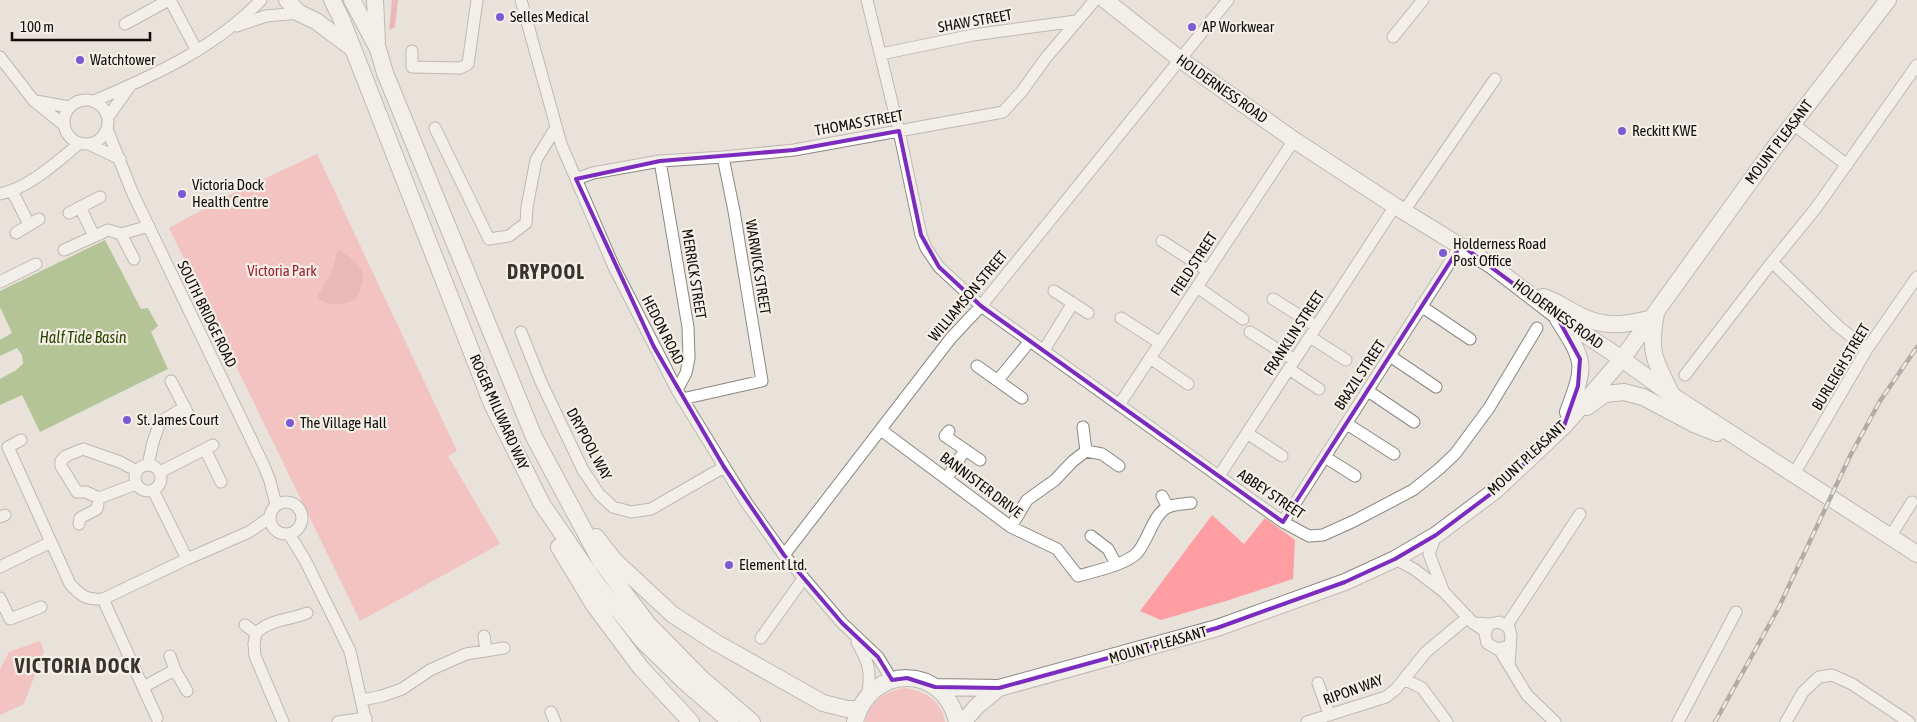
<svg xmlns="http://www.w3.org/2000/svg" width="1917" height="722" font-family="'Asap Condensed',sans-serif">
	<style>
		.green { fill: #ff9ea2 }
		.forest { fill: #ee858b }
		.water { fill: #75a045 }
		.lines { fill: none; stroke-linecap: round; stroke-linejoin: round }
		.minor-casing { stroke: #8c8780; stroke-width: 13 }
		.highway-casing { stroke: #8c8780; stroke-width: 18 }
		.minor { stroke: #fff; stroke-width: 11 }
		.highway { stroke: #fff; stroke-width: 16 }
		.rail-casing { stroke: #706c67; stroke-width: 4.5 }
		.rail { stroke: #f5efe7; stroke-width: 2.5; stroke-dasharray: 8; stroke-linecap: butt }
		.marked { fill: none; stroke: #7b2cbf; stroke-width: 4; stroke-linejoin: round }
		.poi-dot { fill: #7c5ad4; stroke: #f5efe7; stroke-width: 2 }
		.labels { text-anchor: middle; stroke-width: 4.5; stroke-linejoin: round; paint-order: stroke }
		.poi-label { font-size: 15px; fill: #0f0d0a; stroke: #f5efe7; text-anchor: start }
		.street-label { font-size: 15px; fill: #0f0d0a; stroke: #f5efe7 }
		.park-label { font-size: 15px; fill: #9c2035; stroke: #f5efe7 }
		.water-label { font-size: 16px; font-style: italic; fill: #2b4602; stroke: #f5efe7 }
		.district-label { font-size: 20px; font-weight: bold; letter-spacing: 1px; fill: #39342e; stroke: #f5efe7 }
	</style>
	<rect width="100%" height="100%" fill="#e8e2da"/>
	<!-- green -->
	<path class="green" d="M317,154L457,451L448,456L500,544L360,621L169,228L225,197Z
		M1212,515L1244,544L1265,518L1295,540L1293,579L1226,601L1161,620L1140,611Z
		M40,641L44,651L24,704L0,715V669L9,652Z
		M905,688C925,691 942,701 945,722H865C870,701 885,691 905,688Z"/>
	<!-- forest -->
	<path class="forest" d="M392,0H398L395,27L389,30Z
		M338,249C362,266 371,272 355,300C340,305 330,308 317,297L332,271Z"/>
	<!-- water -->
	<path class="water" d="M105,240L141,309L148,308L158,326L151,332L168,369L40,432L22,395L0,405V379L16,370L23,364L22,355L17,348L0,356V340L12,333L0,307V291Z"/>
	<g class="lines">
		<!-- minor casing -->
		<g class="minor-casing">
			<path id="minor" d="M170,0L197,51
				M521,0L561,144L614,267L677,390L746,502L784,555L842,623L878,657L892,680
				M867,0L899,131L921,235L926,248L939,267L981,306L1252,500L1283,522L1309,536L1323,535L1354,521L1413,490L1439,469L1455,454L1489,408L1537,328
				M125,24L169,0
				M237,26L266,16L299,13
				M1393,37L1423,0
				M412,51V67L460,68L468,64L477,0
				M881,54L973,35L1076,21
				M0,57L34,101L64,125
				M64 122a22 22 0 1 1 44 0a22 22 0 1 1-44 0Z
				M36,101L69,107
				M94,101C155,75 215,48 261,0
				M108,117L130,86
				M1793,124L1847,165
				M435,128L489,239L509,236L526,223L527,207L536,160L555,129
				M107,129L133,194L264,466L270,481L276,505
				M89,144L120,159
				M660,161L688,327L689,358L686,373L677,390
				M576,179L593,173L660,161L723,157L794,150L1003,112L1022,91L1045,59L1095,0
				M12,191L29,224
				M0,194C31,187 56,162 80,143
				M80,207L94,236
				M1404,211L1495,79
				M69,213L100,197
				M16,233L39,219
				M121,234L134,259
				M1162,241L1208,271
				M64,250L108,230L121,234L149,226
				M0,282L36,264
				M1197,287L1243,319
				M1054,291L1088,313
				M1273,299L1316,326
				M1421,306L1470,339
				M1121,318L1160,343
				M521,332L541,382L583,470L599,494L613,507L631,512L651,509L724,467
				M1250,332L1294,360
				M1310,337L1346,360
				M1867,349L1839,327L1772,262L1816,208L1917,65
				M1044,350L1073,303
				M1390,356L1436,387
				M1150,358L1188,384
				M977,366L1022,398
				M1289,369L1319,389
				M1685,375L1772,262
				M998,380L1030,341
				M171,381L190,418
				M1368,391L1414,422
				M682,399L762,381L734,211L723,157
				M1119,405L1294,140
				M1347,424L1394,454
				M1083,427L1086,451
				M881,430L1011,527L1057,549L1078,576C1095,571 1125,565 1137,553C1148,541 1153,514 1168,507C1174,504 1184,504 1191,503
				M949,431L945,436L980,460
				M1247,433L1282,456
				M21,440L8,447L70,584C81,596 86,600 103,599L187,559L249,532L269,518
				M205,449L221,482
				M1325,457L1355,476
				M135 478a13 13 0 1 1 26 0a13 13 0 1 1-26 0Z
				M148,465L153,442L160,422L185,407
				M160,472L213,445
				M1794,474L1867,349L1917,277
				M1219,476L1395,206
				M947,478L965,450
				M136,484L99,498L86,492H77L61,466V461L66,456L83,449L120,462L137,471
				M153,490L187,559
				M1162,496L1168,507
				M270 518a16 16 0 1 1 32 0a16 16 0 1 1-32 0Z
				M0,517L5,515
				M1283,522L1461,245
				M79,524L80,518L97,509L99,498
				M1011,527L1027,500L1055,480L1073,461L1086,451L1102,454L1119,466
				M289,534L305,560L350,651L366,722
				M1436,535L1429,554L1443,590
				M1091,536L1108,549L1116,564
				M1890,537L1912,502
				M784,555L951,338L981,306L1228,0
				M1395,559L1414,569L1444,592L1473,623L1485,631
				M0,567L51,542
				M0,598L10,619L41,607
				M103,599L157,718
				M1475,623L1490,624L1499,622L1509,627L1511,636L1509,665
				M245,625L256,633
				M1507,625L1580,514
				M1488,626L1485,634L1487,643L1497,649L1505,647
				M484,636L486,651
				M761,638L803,579
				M857,642C869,663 871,670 868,694
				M1499,649L1527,695L1555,722
				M170,656L175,670L187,691
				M1404,679L1422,688L1447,722
				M1318,683L1329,714
				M143,687L175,670
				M362,700L382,696L402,689L430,670L466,654L504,648
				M551,712L555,722
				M283,722L255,656L254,644L256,633C270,619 290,620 307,613
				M338,722L366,718
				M1307,722L1386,697L1396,689L1426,652L1468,617
				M1678,722L1736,612
				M1786,722L1803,692L1819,677L1832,675L1852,684L1909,722"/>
		</g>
		<!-- highway casing -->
		<g class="highway-casing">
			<path id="highway" d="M287,0L299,13L316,21L352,48
				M332,0L341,18L492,404L542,504L596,583L643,641L685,682L731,722
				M352,0L378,49L385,73L534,437L601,562L648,624L701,678L752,722
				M375,0L377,42
				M1105,0L1181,60L1294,140L1395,206L1491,265L1556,315L1622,359L1673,396L1917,554
				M1543,297C1557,301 1568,310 1581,316C1605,328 1624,325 1649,319
				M1656,313C1649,350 1653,358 1670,391
				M1558,319C1586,363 1586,364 1568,412
				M1587,407L1605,394L1624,392L1643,397L1694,424L1717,433
				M596,537L614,560L672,614L715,642L823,703L847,709H858
				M559,547L594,605L641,668L691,722
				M935,687L999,688L1217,628L1345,582L1395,559L1436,535L1496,490L1564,426L1622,359L1772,151L1888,0
				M855,722C870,663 945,664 957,722
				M963,722L977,706L999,688"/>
		</g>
		<!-- minor -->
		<use href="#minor" class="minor"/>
		<!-- highway -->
		<use href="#highway" class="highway"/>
		<!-- rail casing -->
		<g class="rail-casing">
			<path id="rail" d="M1715,722L1778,609L1850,456L1880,401L1917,347"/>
		</g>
		<!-- rail -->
		<use href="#rail" class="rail"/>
	</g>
	<!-- marked area -->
	<path d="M0 0H1917V722H0ZM899,131L921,235L939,267L981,306L1283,522L1461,245L1556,315L1580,359L1578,386L1564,426L1496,490L1436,535L1395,559L1345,582L1217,628L999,688L935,687L907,678L892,680L878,657L842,623L784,555L724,467L654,347L576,179L660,161L794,150Z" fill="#e8e2da" fill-opacity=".55" fill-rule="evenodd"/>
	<path class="marked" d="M899,131L921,235L939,267L981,306L1283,522L1461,245L1556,315L1580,359L1578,386L1564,426L1496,490L1436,535L1395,559L1345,582L1217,628L999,688L935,687L907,678L892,680L878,657L842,623L784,555L724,467L654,347L576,179L660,161L794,150Z"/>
	<!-- markers -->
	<g class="poi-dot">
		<circle cx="500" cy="17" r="5"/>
		<circle cx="1192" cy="27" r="5"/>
		<circle cx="80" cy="60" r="5"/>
		<circle cx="1622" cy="131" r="5"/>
		<circle cx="182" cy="194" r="5"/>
		<circle cx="1443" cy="253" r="5"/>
		<circle cx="127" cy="420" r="5"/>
		<circle cx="290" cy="423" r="5"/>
		<circle cx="729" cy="565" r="5"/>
	</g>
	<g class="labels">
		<!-- poi labels -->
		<g class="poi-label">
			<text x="510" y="22">Selles Medical</text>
			<text x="1202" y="32">AP Workwear</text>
			<text x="90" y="65">Watchtower</text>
			<text x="1632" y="136">Reckitt KWE</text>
			<text x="192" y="190">Victoria Dock<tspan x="192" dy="17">Health Centre</tspan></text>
			<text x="1453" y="249">Holderness Road<tspan x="1453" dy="17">Post Office</tspan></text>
			<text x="137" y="425">St. James Court</text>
			<text x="300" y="428">The Village Hall</text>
			<text x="739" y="570">Element Ltd.</text>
		</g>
		<!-- street labels -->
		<g class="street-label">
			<text transform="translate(975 21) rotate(-10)" y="5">SHAW STREET</text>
			<text transform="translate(1222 89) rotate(35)" y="5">HOLDERNESS ROAD</text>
			<text transform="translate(859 123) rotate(-10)" y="5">THOMAS STREET</text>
			<text transform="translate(1779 142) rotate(-53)" y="5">MOUNT PLEASANT</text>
			<text transform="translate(1194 264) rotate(-57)" y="5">FIELD STREET</text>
			<text transform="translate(758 267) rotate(81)" y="5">WARWICK STREET</text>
			<text transform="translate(694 274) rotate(81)" y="5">MERRICK STREET</text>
			<text transform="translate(968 296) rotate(-50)" y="5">WILLIAMSON STREET</text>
			<text transform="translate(207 314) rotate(64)" y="5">SOUTH BRIDGE ROAD</text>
			<text transform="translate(1558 314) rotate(36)" y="5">HOLDERNESS ROAD</text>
			<text transform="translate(663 330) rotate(63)" y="5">HEDON ROAD</text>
			<text transform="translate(1294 333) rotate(-57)" y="5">FRANKLIN STREET</text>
			<text transform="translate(1841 367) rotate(-59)" y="5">BURLEIGH STREET</text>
			<text transform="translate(1360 375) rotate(-57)" y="5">BRAZIL STREET</text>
			<text transform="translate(499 412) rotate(66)" y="5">ROGER MILLWARD WAY</text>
			<text transform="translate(589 444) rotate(62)" y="5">DRYPOOL WAY</text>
			<text transform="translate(1527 458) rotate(-43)" y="5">MOUNT PLEASANT</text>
			<text transform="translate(981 485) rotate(37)" y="5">BANNISTER DRIVE</text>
			<text transform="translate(1271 494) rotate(34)" y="5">ABBEY STREET</text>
			<text transform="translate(1158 645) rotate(-16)" y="5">MOUNT PLEASANT</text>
			<text transform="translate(1353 690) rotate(-20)" y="5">RIPON WAY</text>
		</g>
		<!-- park labels -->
		<g class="park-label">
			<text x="282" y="276">Victoria Park</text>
		</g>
		<!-- water labels -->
		<g class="water-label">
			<text x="83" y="343">Half Tide Basin</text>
		</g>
		<!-- district labels -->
		<g class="district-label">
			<text x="546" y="279">DRYPOOL</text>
			<text x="78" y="673">VICTORIA DOCK</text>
		</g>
	</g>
	<!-- scale -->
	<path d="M12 32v8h138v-8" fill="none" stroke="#0f0d0a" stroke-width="2.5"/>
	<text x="20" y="32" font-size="15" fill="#0f0d0a" stroke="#f5efe7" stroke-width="4" paint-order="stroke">100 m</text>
</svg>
